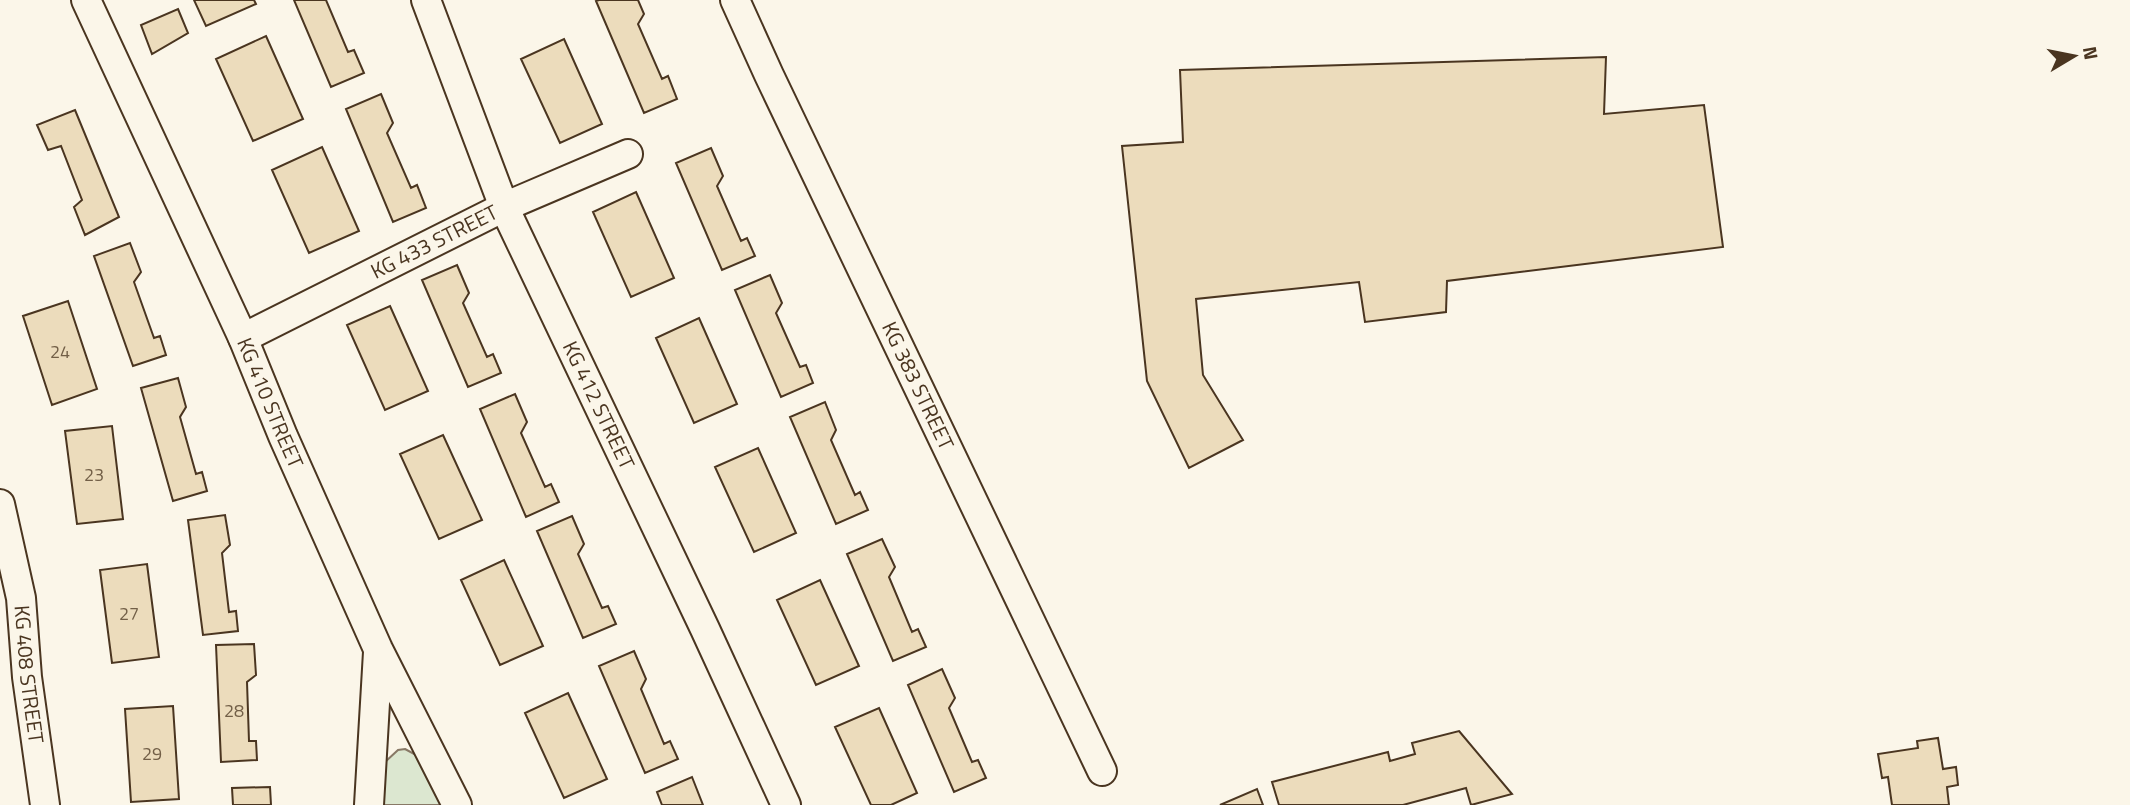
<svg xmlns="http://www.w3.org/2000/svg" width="2130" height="805" font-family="'Titillium Web',sans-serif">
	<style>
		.green { fill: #dce7d0; stroke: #887966; stroke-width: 2 }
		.building { fill: #ecdcbc; stroke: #4a3520; stroke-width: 2 }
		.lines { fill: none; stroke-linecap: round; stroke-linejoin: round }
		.minor-casing { stroke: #4a3520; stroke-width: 32 }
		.minor { stroke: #fbf6e9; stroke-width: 28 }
		.labels { text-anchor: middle; stroke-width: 5; stroke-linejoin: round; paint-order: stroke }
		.number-label { font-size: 18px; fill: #725f47 }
		.street-label { font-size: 21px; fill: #4a3520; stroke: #fbf6e9 }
	</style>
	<rect width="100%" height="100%" fill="#fbf6e9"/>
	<!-- green -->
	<path class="green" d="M405,749L418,756L450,805H382L384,763L398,750Z"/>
	<!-- building -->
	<path class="building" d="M194,0H254L256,4L206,26Z
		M294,0H326L348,52L354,50L364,73L331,87Z
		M599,0H638L644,14L638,24L662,79L668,76L677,99L644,113L596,1Z
		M178,9L188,33L152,54L141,25Z
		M266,36L303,119L253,141L216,59Z
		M564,39L602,124L560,143L521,59Z
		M1606,57L1604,114L1704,105L1723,247L1447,281L1446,312L1365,322L1359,282L1196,299L1203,375L1243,440L1189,468L1147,381L1122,146L1183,142L1180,70Z
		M381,94L393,123L387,133L411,188L417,185L426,208L393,222L346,109Z
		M75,110L119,217L85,235L74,207L82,200L61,146L48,150L37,125Z
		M322,147L359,231L309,253L272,170Z
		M711,148L723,176L717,186L741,241L747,238L755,256L722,270L676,163Z
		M636,192L674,278L631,297L593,212Z
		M130,243L141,272L134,282L154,338L160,336L166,355L133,366L94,256Z
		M457,265L469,293L463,303L487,357L493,354L501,373L468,387L422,280Z
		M770,275L782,303L776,313L800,367L806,365L813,383L781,397L735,290Z
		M68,301L97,389L52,405L23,316Z
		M390,306L428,391L385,410L347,325Z
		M699,318L737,404L694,423L656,338Z
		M178,378L186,407L180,417L196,474L202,472L207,491L173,501L141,388Z
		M515,394L527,422L521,433L545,487L551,484L559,502L526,517L480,409Z
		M825,402L836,430L831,440L855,495L860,492L868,510L836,524L790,417Z
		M112,426L123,519L77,524L65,431Z
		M443,435L482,520L439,539L400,454Z
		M758,448L796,533L754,552L715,467Z
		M225,515L230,545L222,553L229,612L236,611L238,631L203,635L188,520Z
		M572,516L584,544L578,554L602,608L608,606L616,624L583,638L537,531Z
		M882,539L895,567L889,577L912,632L918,629L926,647L893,661L847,554Z
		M504,560L543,646L500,665L461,580Z
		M147,564L159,657L112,663L100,570Z
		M820,580L859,666L816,685L777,600Z
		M254,644L256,675L247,682L249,741H256L257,760L221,762L216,645Z
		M634,651L646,679L641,689L664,744L670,741L678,759L645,773L599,666Z
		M942,669L955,698L949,708L972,762L978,760L986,778L954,792L908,685Z
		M568,693L607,779L564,798L525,713Z
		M173,706L179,799L131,802L125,709Z
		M879,708L917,793L891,805H871L835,727Z
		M1459,731L1512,794L1471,805L1466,788L1403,805H1279L1272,782L1388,752L1390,761L1415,754L1412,743Z
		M1938,738L1943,769L1956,767L1958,785L1947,787L1949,805H1892L1888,777L1882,778L1878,754L1918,748L1917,741Z
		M692,777L703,805H662L657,792Z
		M270,787L271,805H233L232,788Z
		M1257,789L1263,805H1220Z"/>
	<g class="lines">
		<!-- minor casing -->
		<g class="minor-casing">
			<g id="minor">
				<path id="s1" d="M86,0L243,338L283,436L378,649L457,805"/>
				<path id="s2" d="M426,0L504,207L705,629L786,805"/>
				<path id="s3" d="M735,0L769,75L1102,771"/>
				<path id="s4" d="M243,338L504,207L628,154"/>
				<path id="s5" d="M0,504L21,598L27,677L45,805"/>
				<path d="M369,805L378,652"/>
			</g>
		</g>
		<!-- minor -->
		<use href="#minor" class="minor"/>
	</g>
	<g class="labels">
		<!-- number labels -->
		<g class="number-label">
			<text x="60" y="358">24</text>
			<text x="94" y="481">23</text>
			<text x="129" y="620">27</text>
			<text x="234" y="717">28</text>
			<text x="152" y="760">29</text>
		</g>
		<!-- street labels -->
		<g class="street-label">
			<text dy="7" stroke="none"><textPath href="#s4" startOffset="214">KG 433 STREET</textPath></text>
			<text dy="7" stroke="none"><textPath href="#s3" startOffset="427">KG 383 STREET</textPath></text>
			<text dy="7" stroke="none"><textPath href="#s1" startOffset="443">KG 410 STREET</textPath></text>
			<text dy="7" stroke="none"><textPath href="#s2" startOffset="441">KG 412 STREET</textPath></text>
			<text dy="7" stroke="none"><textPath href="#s5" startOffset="173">KG 408 STREET</textPath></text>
		</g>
	</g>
	<!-- north arrow -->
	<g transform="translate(2074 56) rotate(80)" stroke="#fbf6e9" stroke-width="5" paint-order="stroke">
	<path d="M0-5L12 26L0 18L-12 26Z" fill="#4a3520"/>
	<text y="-10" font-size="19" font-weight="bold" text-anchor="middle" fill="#4a3520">N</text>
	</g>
</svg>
